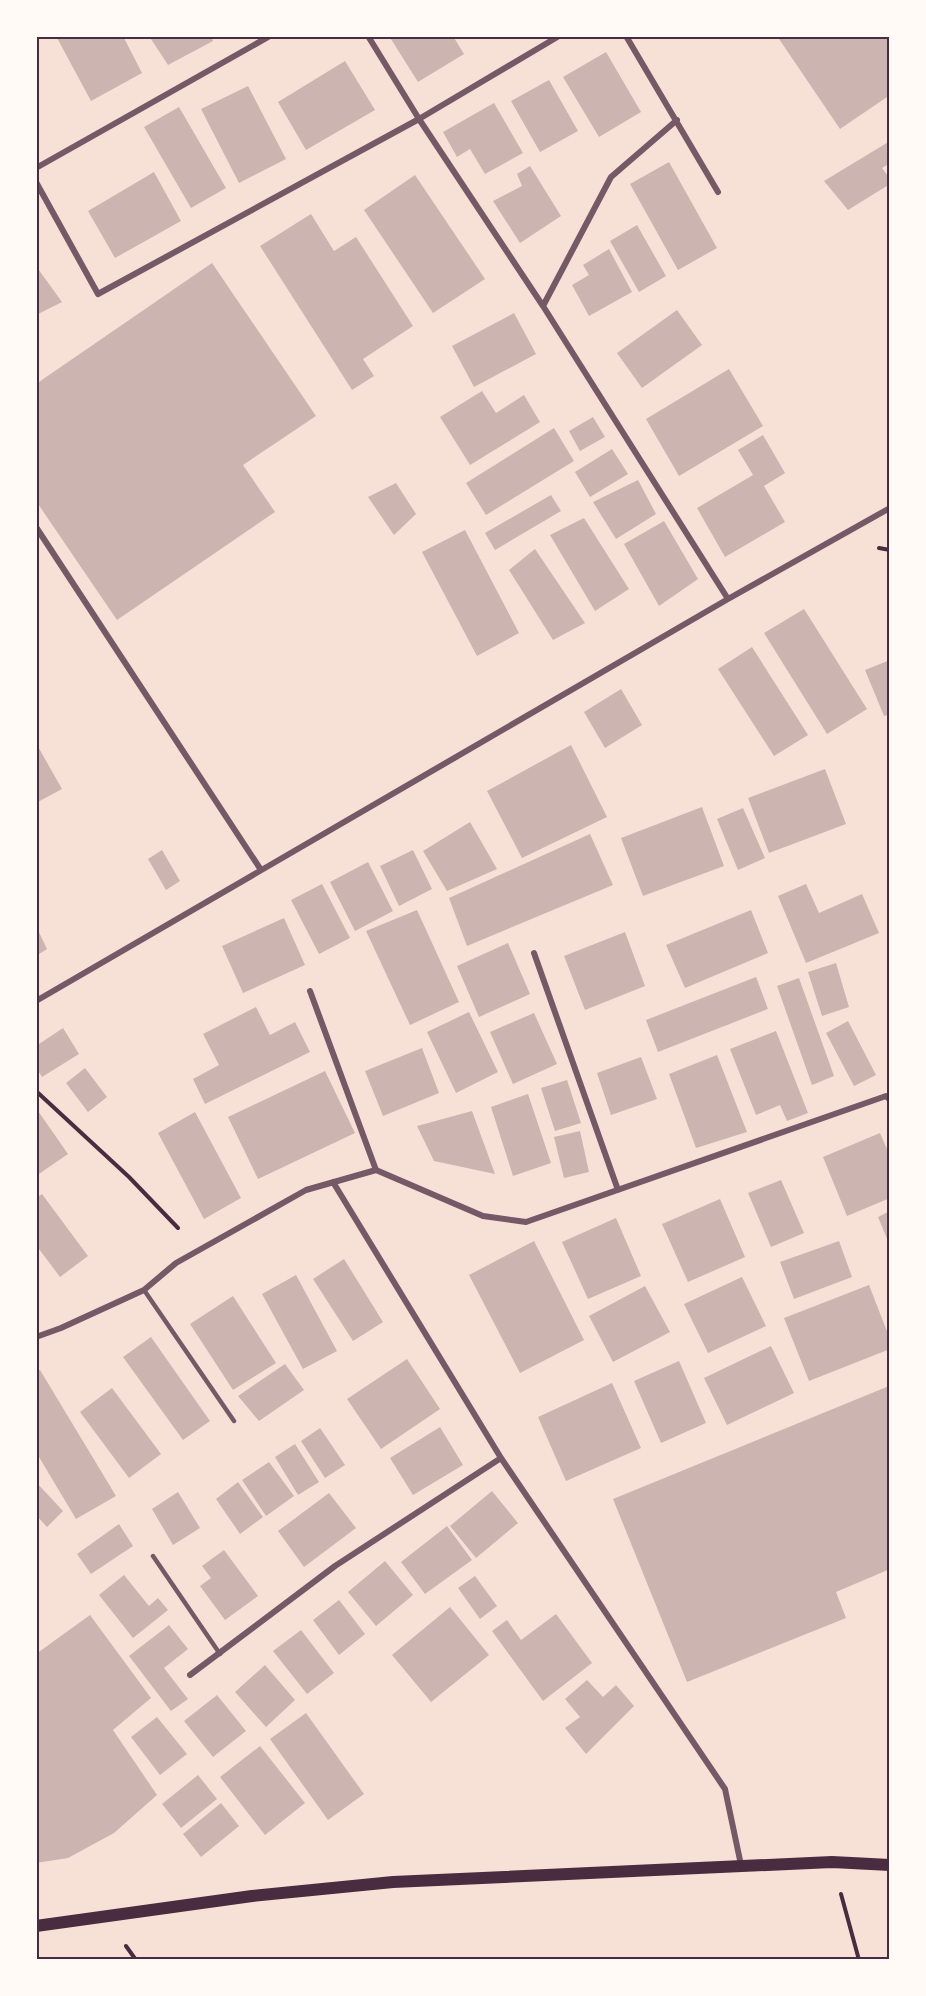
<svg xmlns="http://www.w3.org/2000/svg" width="926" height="1996" font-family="'Roboto Condensed',sans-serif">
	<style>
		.building { fill: #ccb4b1 }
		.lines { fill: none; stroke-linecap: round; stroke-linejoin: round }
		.path { stroke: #4a2c40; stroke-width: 4 }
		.service { stroke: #755966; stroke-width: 4.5 }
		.minor { stroke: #755966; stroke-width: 6 }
		.secondary { stroke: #4a2c40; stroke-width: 12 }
		.neatline { fill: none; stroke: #4a2c40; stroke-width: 2 }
	</style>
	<rect width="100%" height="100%" fill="#f7e1d7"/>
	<!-- building -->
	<path class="building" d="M56,36H123L142,73L91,101Z
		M149,36H211L213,41L168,65Z
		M389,36H453L464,54L418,82Z
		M777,36H890V95L840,129Z
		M606,52L641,112L599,137L563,77Z
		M345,61L375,110L306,150L278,102Z
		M549,80L578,131L540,152L511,101Z
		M248,86L286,159L239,183L201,109Z
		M494,103L523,153L485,174L470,149L457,157L443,132Z
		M179,107L226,188L191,208L144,127Z
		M890,141V163L882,168L890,179V184L848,210L824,181Z
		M669,162L717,248L678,270L630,184Z
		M530,166L561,216L520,243L493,201L522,186L517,174Z
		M154,172L181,221L115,258L88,211Z
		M415,175L485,279L433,313L364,210Z
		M311,214L334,251L356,237L413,326L363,359L374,376L352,390L260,246Z
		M637,225L666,276L639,292L610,241Z
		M609,249L632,292L589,316L572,285L589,275L583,265Z
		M212,263L316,416L243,465L275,512L117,620L36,501V384Z
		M36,266L62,302L36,315Z
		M677,310L702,345L642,388L617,353Z
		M514,313L536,354L474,387L452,346Z
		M729,369L763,426L679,476L646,419Z
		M482,391L496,413L524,395L540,422L470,465L440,417Z
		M593,417L605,437L580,451L569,431Z
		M554,428L574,461L486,515L466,483Z
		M763,435L785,473L764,486L785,522L725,557L697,508L753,475L738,450Z
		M612,449L628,474L590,497L575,472Z
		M638,480L656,514L616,539L593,502Z
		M396,483L416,514L394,535L368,497Z
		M551,495L561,511L495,550L485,533Z
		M584,518L629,589L595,611L550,535Z
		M664,521L698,579L659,606L624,544Z
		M465,530L519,633L477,656L422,552Z
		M535,549L585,623L553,640L509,570Z
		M804,609L867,709L827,734L764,633Z
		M752,647L808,735L774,756L718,669Z
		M890,660V714L884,716L865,670Z
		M621,689L642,725L605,748L584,712Z
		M36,743L62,789L36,803Z
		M571,745L607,817L522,858L487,791Z
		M825,769L846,824L769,853L748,798Z
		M702,807L724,866L643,896L621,838Z
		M743,808L765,858L738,870L717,819Z
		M470,822L497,869L447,891L423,851Z
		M590,834L613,885L467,946L449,898Z
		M162,850L180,881L166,890L148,859Z
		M413,850L432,889L399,906L380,866Z
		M368,862L393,911L355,931L330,882Z
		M322,884L350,938L319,954L291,900Z
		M806,884L819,913L862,894L879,933L806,963L778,896Z
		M417,910L459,1002L410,1025L366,931Z
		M751,910L768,953L685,988L666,945Z
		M284,918L305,965L243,993L222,946Z
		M36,926L47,949L36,956Z
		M625,932L645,986L585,1010L564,956Z
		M508,943L530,994L479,1017L457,966Z
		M836,963L849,1007L822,1016L808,972Z
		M756,977L768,1009L658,1052L646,1020Z
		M799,978L834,1076L812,1085L777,986Z
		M256,1007L270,1035L295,1022L310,1052L205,1104L193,1079L219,1065L203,1034Z
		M469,1012L498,1072L456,1093L427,1032Z
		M534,1013L557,1064L513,1084L490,1032Z
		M848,1021L876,1075L854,1086L826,1033Z
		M63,1028L79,1054L42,1077L36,1067V1046Z
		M776,1031L808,1113L787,1121L780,1105L756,1115L730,1049Z
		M422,1048L439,1093L383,1116L365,1071Z
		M717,1055L747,1132L696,1148L669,1074Z
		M641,1057L657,1099L611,1115L597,1073Z
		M85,1068L107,1097L88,1112L66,1083Z
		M325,1071L355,1133L258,1179L228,1117Z
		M567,1080L581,1123L555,1131L541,1088Z
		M528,1094L551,1163L513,1176L491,1107Z
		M36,1108L68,1154L36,1176Z
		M472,1111L495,1174L434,1161L417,1126Z
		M195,1112L241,1198L204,1219L158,1133Z
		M580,1131L589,1172L564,1178L554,1137Z
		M880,1133L890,1156V1198L847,1216L823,1157Z
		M781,1180L804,1233L771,1247L748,1193Z
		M42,1194L88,1256L60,1277L36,1245V1198Z
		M720,1199L745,1257L688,1282L662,1224Z
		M890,1211V1246L878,1217Z
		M616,1218L641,1276L588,1299L562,1242Z
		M534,1241L584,1340L520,1373L469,1275Z
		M839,1241L852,1277L794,1299L780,1262Z
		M344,1259L383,1322L353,1341L313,1279Z
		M296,1275L337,1351L303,1369L262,1294Z
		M742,1277L766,1326L708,1353L684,1304Z
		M869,1285L890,1339V1349L809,1381L784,1318Z
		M645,1286L670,1332L613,1362L589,1316Z
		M233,1296L276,1363L233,1390L190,1324Z
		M151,1337L210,1421L183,1440L123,1357Z
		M771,1346L794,1393L727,1425L704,1378Z
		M407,1359L440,1409L381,1449L347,1399Z
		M679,1361L706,1423L661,1443L634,1381Z
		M285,1364L304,1390L259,1421L238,1396Z
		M40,1370L116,1496L76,1519L36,1452V1372Z
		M612,1383L641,1448L566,1481L538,1417Z
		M889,1386L890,1569L836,1592L846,1618L687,1682L613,1499Z
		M112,1388L161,1454L129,1478L80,1412Z
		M440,1427L463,1465L413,1495L390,1458Z
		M320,1428L345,1465L325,1478L301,1441Z
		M295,1444L319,1482L298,1495L275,1457Z
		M269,1462L294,1496L266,1516L242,1480Z
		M36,1482L63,1511L47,1527L36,1515Z
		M238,1482L263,1517L240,1534L216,1499Z
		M492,1491L518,1523L476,1558L450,1526Z
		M178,1492L200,1528L173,1545L152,1509Z
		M329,1493L356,1528L304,1567L278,1531Z
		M119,1524L133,1546L91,1574L77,1554Z
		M447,1526L472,1560L425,1594L401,1562Z
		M224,1550L258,1596L225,1620L200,1586L211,1578L202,1566Z
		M385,1561L413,1595L376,1626L348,1592Z
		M124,1575L149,1606L158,1598L168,1610L133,1638L99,1595Z
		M475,1576L497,1606L480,1619L458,1588Z
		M339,1600L365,1634L339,1655L313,1620Z
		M450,1607L489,1655L431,1702L392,1655Z
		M556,1614L592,1663L543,1701L492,1631L507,1620L521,1640Z
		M90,1615L151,1698L113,1730L157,1795L114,1833L68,1858L36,1863V1654Z
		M169,1625L188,1649L164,1668L188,1699L171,1711L129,1656Z
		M301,1630L334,1673L307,1694L273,1651Z
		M265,1665L295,1700L266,1727L235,1692Z
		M587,1680L603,1697L616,1685L634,1706L586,1754L565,1728L580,1717L565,1699Z
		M217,1695L246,1731L213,1757L184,1721Z
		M306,1713L364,1794L328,1820L270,1739Z
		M157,1717L187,1754L160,1775L131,1737Z
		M260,1746L305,1803L265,1835L220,1777Z
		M198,1775L217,1799L181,1828L162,1804Z
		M221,1803L239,1826L201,1857L183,1834Z"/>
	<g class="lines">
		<!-- path -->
		<path class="path" d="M879,548L890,550
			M36,1091L129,1177L178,1228
			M841,1894L859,1960
			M126,1946L136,1960"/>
		<!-- service -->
		<path class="service" d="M144,1290L234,1421
			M153,1556L220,1654"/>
		<!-- minor -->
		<path class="minor" d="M368,36L419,119L543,306L728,599
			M626,36L718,192
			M36,168L270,36
			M36,182L98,294L419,119L559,36
			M543,306L611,177L677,120
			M36,527L261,870
			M534,953L618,1190
			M310,991L376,1170
			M36,1001L728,599L890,508
			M333,1182L501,1458L725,1789L741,1865
			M36,1337L61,1328L144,1290L176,1263L306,1190L376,1170L483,1216L526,1222L886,1096L890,1100
			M190,1675L335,1566L501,1458"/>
		<!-- secondary -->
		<path class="secondary" d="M36,1926L252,1896L393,1882L832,1862L890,1865"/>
	</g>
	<!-- border -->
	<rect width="926" height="1996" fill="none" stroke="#fffaf5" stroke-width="75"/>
	<rect x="38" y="38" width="850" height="1920" class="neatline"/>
</svg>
